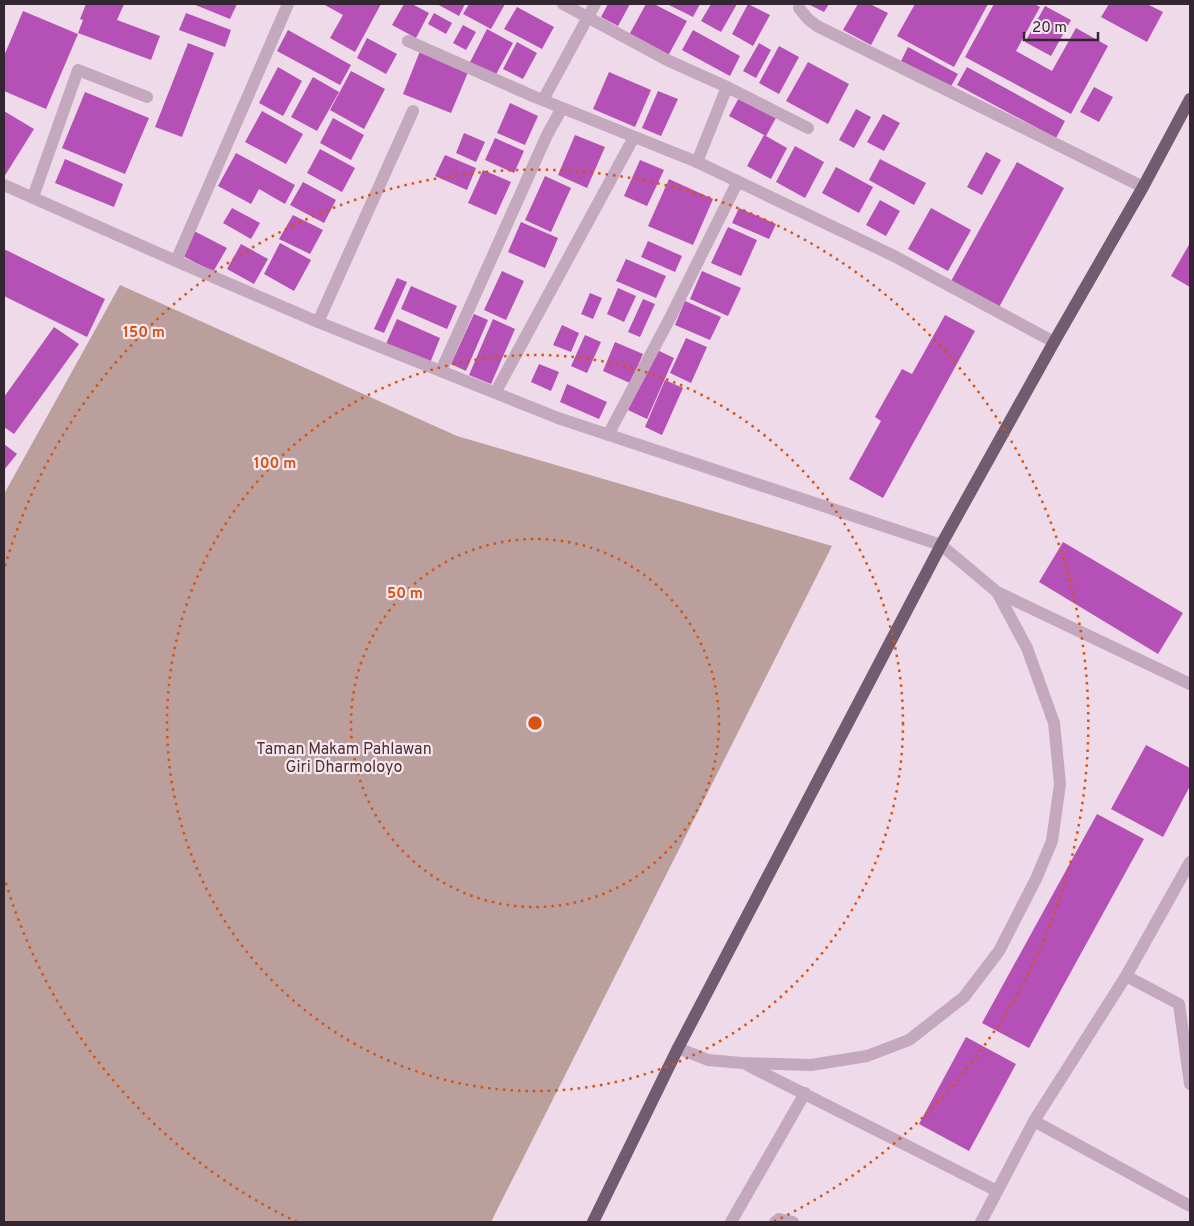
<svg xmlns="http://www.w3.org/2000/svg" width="1194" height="1226" font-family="Overpass,sans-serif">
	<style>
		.green { fill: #ba9f9c }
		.building { fill: #b550b6 }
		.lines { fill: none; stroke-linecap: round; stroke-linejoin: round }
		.minor { stroke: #c4a8be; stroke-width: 12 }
		.major { stroke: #725a70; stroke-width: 12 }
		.ring { fill: none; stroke: #d65410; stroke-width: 2.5; stroke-dasharray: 2.5 5 }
		.labels { text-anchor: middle; stroke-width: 4.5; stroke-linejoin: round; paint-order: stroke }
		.park-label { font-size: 16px; fill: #4d312e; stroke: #f6e6f1 }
		.centre { fill: #d65410; stroke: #f6e6f1; stroke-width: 2.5 }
		.ring-label { font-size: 15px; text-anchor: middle; font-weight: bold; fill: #d65410; stroke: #f6e6f1; stroke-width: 4.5; stroke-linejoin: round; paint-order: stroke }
	</style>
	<rect width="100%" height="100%" fill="#eedae8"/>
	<!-- green -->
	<path class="green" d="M120,285L457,436L832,546L491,1222H4V494Z"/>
	<!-- building -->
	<path class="building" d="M86,4H124L117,20L160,36L151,60L78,33L83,20L80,19Z
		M193,4H237L230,19Z
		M323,4H381L355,52L330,38L343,15Z
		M404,4H412L429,13L416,38L392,25Z
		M437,4H465L459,16Z
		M469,4H505L491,29L463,14Z
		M608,4H630L618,26L601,17Z
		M646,4H654L687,21L668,56L629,35Z
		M667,4H700L693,17Z
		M711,4H737L721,32L701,21Z
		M748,4L770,15L753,46L732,34Z
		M808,4H829L824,12Z
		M858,4H870L888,13L871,45L843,30Z
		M915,4H988L954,67L897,36Z
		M994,4H1034L1040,7L1016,51L1052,71L1076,28L1108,46L1071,114L965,57Z
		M1109,4H1147L1163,12L1147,42L1101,17Z
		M1045,6L1071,20L1051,56L1025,42Z
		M517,7L554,27L542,49L504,29Z
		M23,11L78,34L46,109L4,91V56Z
		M186,13L231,30L225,47L179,30Z
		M434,13L452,23L446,34L428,24Z
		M463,25L476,32L466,50L453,43Z
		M487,29L513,43L494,78L469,64Z
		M288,30L351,65L340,85L277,51Z
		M693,30L740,56L730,76L682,50Z
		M367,38L397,54L386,74L357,58Z
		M517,42L537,53L523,79L503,69Z
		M188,43L214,53L182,137L155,127Z
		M759,43L771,50L756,78L743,71Z
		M779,46L799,57L779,94L759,83Z
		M908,47L958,74L950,88L901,61Z
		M420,51L469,70L451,113L403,94Z
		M808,62L849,84L828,124L786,101Z
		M278,67L302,81L283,116L259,103Z
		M967,67L1065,121L1056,138L957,85Z
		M351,71L385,89L364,129L330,110Z
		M609,72L651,90L635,127L593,109Z
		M313,77L339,92L317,131L291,117Z
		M1094,87L1113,97L1099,122L1080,112Z
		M658,91L678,99L661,136L642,128Z
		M85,92L149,118L125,174L62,148Z
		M740,96L777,116L766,136L787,148L771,179L747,166L764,135L729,116Z
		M510,103L538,116L525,145L497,133Z
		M856,109L871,117L854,148L839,140Z
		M4,111L34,129L4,177Z
		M262,111L303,134L286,164L245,142Z
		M883,114L900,123L884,151L867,142Z
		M333,118L364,135L351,160L320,143Z
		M464,133L485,142L476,162L456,153Z
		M575,135L605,147L587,188L558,175Z
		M495,138L524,151L514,173L485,160Z
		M795,146L824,162L805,198L776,182Z
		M320,149L355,168L342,192L307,173Z
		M986,152L1001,160L982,195L967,187Z
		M236,153L295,185L285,204L259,189L251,204L218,186Z
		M445,155L476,168L467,190L435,176Z
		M65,159L123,184L114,207L55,183Z
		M880,159L926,183L914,205L869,180Z
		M640,160L664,170L647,206L624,196Z
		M1017,162L1064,188L998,309L950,283Z
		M836,167L873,187L859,213L822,193Z
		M483,170L511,182L496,215L468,203Z
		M545,176L571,188L551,232L525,220Z
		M669,179L713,199L693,245L648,226Z
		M303,182L336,200L324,223L290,205Z
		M880,200L900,211L886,236L866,225Z
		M232,208L260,223L251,239L223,223Z
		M739,208L776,224L769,239L732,223Z
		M931,208L971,230L948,271L908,249Z
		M293,215L323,230L310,254L279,239Z
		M521,222L558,238L545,268L508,252Z
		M728,227L757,240L741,276L711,263Z
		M194,231L227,248L213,272L181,255Z
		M648,241L682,256L675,272L641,257Z
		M280,243L311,260L294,291L264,274Z
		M1190,243V287L1171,276Z
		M241,244L268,259L254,284L227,269Z
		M4,249L105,299L87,337L4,296Z
		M626,259L666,276L656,298L616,281Z
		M502,271L524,281L506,320L484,310Z
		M702,271L741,288L728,316L690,299Z
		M397,278L407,282L384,333L374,329Z
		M411,286L457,306L447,329L401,309Z
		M618,288L636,296L624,322L607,314Z
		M590,293L602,298L593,319L581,314Z
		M643,299L655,304L640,337L628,332Z
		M685,301L721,317L710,340L675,325Z
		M474,314L488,320L466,371L451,364Z
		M945,315L975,331L883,498L849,479L881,421L875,417L902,369L912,374Z
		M397,319L440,338L430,363L386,344Z
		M493,319L515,329L491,384L469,375Z
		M562,325L579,333L571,352L553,345Z
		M54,327L79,344L14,434L4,427V397Z
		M585,335L601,342L587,373L571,366Z
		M686,338L707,347L691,383L670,373Z
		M615,342L643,354L630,383L603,371Z
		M655,349L674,358L647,419L628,410Z
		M539,364L559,372L551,391L531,382Z
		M665,380L683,388L662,435L645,427Z
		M567,384L607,402L599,419L560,402Z
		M4,444L17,454L4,470Z
		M1063,542L1183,613L1158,654L1039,582Z
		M1146,745L1190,768V786L1163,837L1111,809Z
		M1097,814L1144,839L1029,1048L982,1023Z
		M966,1037L1016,1064L969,1151L919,1124Z"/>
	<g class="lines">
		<!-- minor -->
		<path class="minor" d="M563,4L667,60L727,87L697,162L894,256L1054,342
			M799,8L808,19L817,26L1143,187
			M408,41L535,97L697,162
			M727,87L808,128
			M543,100L595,4
			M4,185L176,261L318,322L558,418L941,545L997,592L1190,684
			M33,197L78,70L147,97
			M176,261L288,4
			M318,322L413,111
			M441,371L547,135L562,108
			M495,393L634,137
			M608,435L671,316L738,181
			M1126,976L1179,1004
			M1179,1004L1190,1084
			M678,1048L708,1060L742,1063L811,1065L867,1056L909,1040L964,997L999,951L1036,879L1052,841L1060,784L1054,723L1027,648L997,592
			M747,1065L997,1191
			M1034,1121L1190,1206
			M731,1222L805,1093
			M775,1222L779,1219L793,1222
			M981,1222L1034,1121L1126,976L1190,862"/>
		<!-- major -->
		<path class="major" d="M593,1222L678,1048L941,545L1054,342L1143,187L1190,99"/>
	</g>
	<!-- distance rings -->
	<g class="ring">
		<circle cx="535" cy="723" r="184"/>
		<circle cx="535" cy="723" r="368"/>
		<path d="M297 1222A553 553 0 0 1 5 880M5 566A553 553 0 1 1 773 1222"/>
	</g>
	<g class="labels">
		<!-- park labels -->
		<g class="park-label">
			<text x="344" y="754">Taman Makam Pahlawan<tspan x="344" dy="18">Giri Dharmoloyo</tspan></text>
		</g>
	</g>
	<circle cx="535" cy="723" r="8" class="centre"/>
	<g class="ring-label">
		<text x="144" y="337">150 m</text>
		<text x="275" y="468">100 m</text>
		<text x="405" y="598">50 m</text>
	</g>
	<!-- border -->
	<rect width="1194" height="1226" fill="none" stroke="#322731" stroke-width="10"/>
	<!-- scale -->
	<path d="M1024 32v8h74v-8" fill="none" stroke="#322731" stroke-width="2.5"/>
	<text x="1032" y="32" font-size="15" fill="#322731" stroke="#f6e6f1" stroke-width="4" paint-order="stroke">20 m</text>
</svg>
